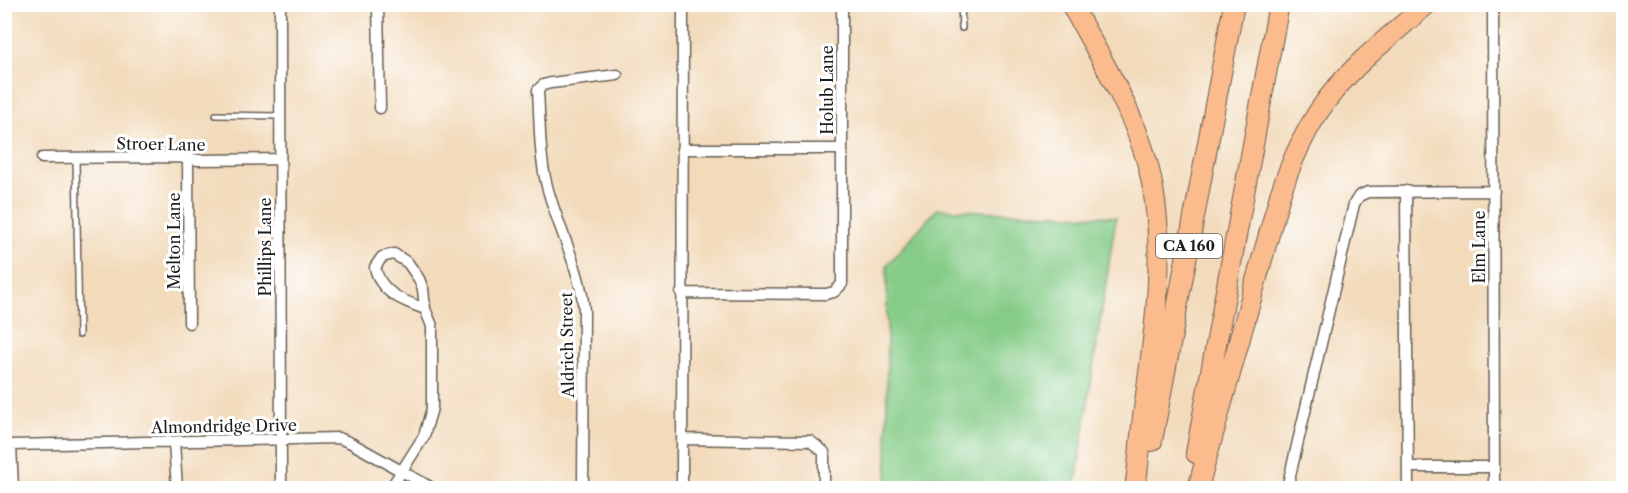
<svg xmlns="http://www.w3.org/2000/svg" width="1628" height="493" font-family="'Libre Caslon Text',serif">
	<style>
		.green { fill: #86cc88; stroke: #517452; stroke-width: 1.5 }
		.lines { fill: none; stroke-linecap: round; stroke-linejoin: round }
		.lane-casing { stroke: #675e53; stroke-width: 8 }
		.street-casing { stroke: #675e53; stroke-width: 13 }
		.highway-casing { stroke: #675e53; stroke-width: 22 }
		.lane { stroke: #fff; stroke-width: 5 }
		.street { stroke: #fff; stroke-width: 10 }
		.highway { stroke: #fbbb8c; stroke-width: 20 }
		.labels { text-anchor: middle; stroke-width: 6; stroke-linejoin: round; paint-order: stroke }
		.shield { fill: #fff; stroke: #606060; stroke-width: 1.5 }
		.shield-label { font-size: 15px; font-weight: bold; fill: #1c1c1c }
		.street-label { font-size: 16px; fill: #1c1c1c; stroke: #fff }
	</style>
	<rect width="100%" height="100%" fill="#fff"/>
	<filter id="ink" filterUnits="userSpaceOnUse"><feTurbulence type="fractalNoise" baseFrequency=".0167" numOctaves="2"/><feDisplacementMap in="SourceGraphic" scale="12" xChannelSelector="R" yChannelSelector="G"/><feConvolveMatrix kernelMatrix="1 2 1 2 8 2 1 2 1" color-interpolation-filters="sRGB"/></filter>
	<filter id="wash" filterUnits="userSpaceOnUse"><feTurbulence type="fractalNoise" baseFrequency=".008" numOctaves="4" result="noise"/><feDisplacementMap in="SourceGraphic" scale="24" xChannelSelector="R" yChannelSelector="G"/><feGaussianBlur stdDeviation="1.35" result="paint"/><feColorMatrix in="noise" values="0 0 0 0 0 0 0 0 0 0 0 0 0 0 0 0 0 1.4 0 .05"/><feComposite in="paint" operator="in"/></filter>
	<g filter="url(#wash)">
		<rect width="100%" height="100%" fill="#f2daba"/>
		<!-- green -->
		<path class="green" d="M937,209L1116,217L1075,488H887V265Z"/>
	</g>
	<g filter="url(#ink)">
		<g class="lines">
			<!-- lane casing -->
			<g class="lane-casing">
				<path id="lane" d="M961,4L962,28
					M216,115L280,116
					M76,158L79,335"/>
			</g>
			<!-- street casing -->
			<g class="street-casing">
				<path id="street" d="M280,4L281,488
					M378,4L380,108
					M1493,4L1494,488
					M682,149H842
					M42,158L178,157L199,160L280,159
					M188,158L189,323
					M1406,191L1408,488
					M681,293L826,294L834,292L842,284V4
					M682,439L810,441L824,452V488
					M174,442L177,488
					M4,443L11,445L339,438L351,443L432,488
					M11,445L13,488
					M1408,467H1494
					M391,488L424,436L432,408V326L425,309L423,289L419,279L408,263L394,254L382,257L375,267C380,293 403,301 425,309
					M583,488L584,310C580,266 558,229 547,186C539,156 540,121 538,90L543,85L551,83L617,75
					M682,488L683,4
					M1287,488L1354,204L1359,196L1368,192L1494,191"/>
			</g>
			<!-- highway casing -->
			<g class="highway-casing">
				<path id="highway" d="M1071,4C1097,52 1129,103 1145,155C1170,236 1155,334 1143,416C1140,440 1139,465 1135,488
					M1152,441L1234,4
					M1196,453L1279,4
					M1198,488L1280,195C1290,165 1302,137 1319,111C1347,69 1389,37 1427,4"/>
			</g>
			<!-- lane -->
			<use href="#lane" class="lane"/>
			<!-- street -->
			<use href="#street" class="street"/>
			<!-- highway -->
			<use href="#highway" class="highway"/>
		</g>
	</g>
	<g class="labels">
		<!-- shield labels -->
		<rect class="shield" x="1156" y="234" width="66" height="24" rx="4.5"/>
		<g class="shield-label">
			<text x="1189" y="251">CA 160</text>
		</g>
		<!-- street labels -->
		<g class="street-label">
			<text transform="translate(827 90) rotate(-90)" y="6">Holub Lane</text>
			<text transform="translate(161 144) rotate(1)" y="6">Stroer Lane</text>
			<text transform="translate(174 241) rotate(-90)" y="6">Melton Lane</text>
			<text transform="translate(265 247) rotate(-90)" y="6">Phillips Lane</text>
			<text transform="translate(1479 247) rotate(-90)" y="6">Elm Lane</text>
			<text transform="translate(567 345) rotate(-91)" y="6">Aldrich Street</text>
			<text transform="translate(224 426) rotate(-1)" y="6">Almondridge Drive</text>
		</g>
	</g>
	<!-- margin -->
	<rect width="1628" height="493" fill="none" stroke="#fff" stroke-width="24"/>
</svg>
